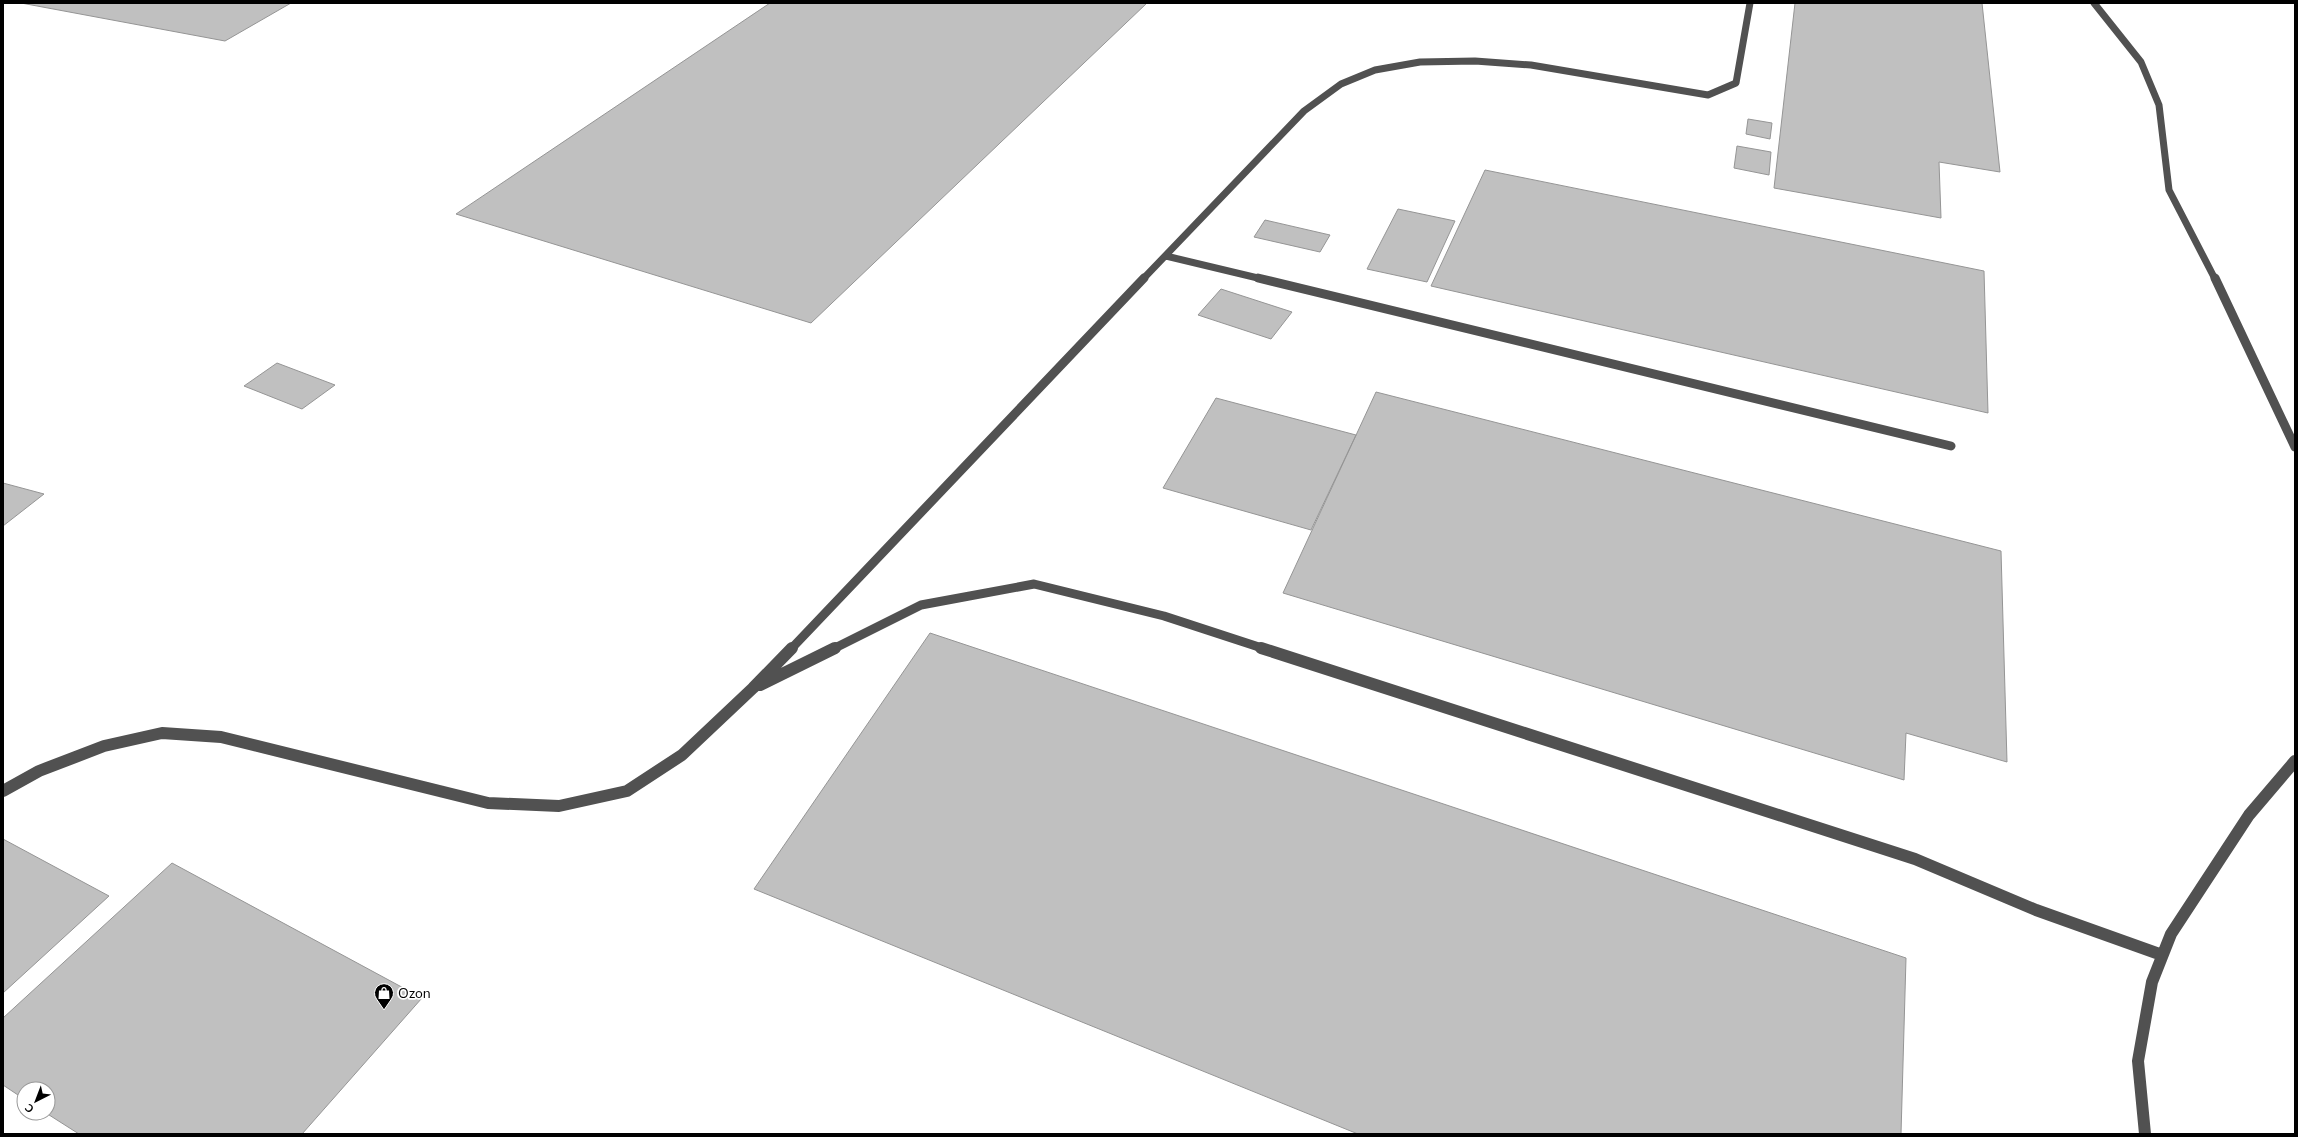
<svg xmlns="http://www.w3.org/2000/svg" width="2298" height="1137" font-family="'Nunito Sans',sans-serif">
	<style>
		.building { fill: #c0c0c0; stroke: #959595 }
		.lines { fill: none; stroke-linecap: round; stroke-linejoin: round }
		.minor-far2 { stroke: #515151; stroke-width: 7 }
		.minor-far1 { stroke: #515151; stroke-width: 9 }
		.minor { stroke: #515151; stroke-width: 12 }
		.labels { text-anchor: middle; stroke-width: 3.5; stroke-linejoin: round; paint-order: stroke }
		.near-poi-label { font-size: 14px; fill: #000; stroke: #fff; text-anchor: start }
	</style>
	<rect width="100%" height="100%" fill="#fff"/>
	<!-- building -->
	<path class="building" d="M21,3H291L225,41Z
		M770,3H1147L811,323L456,214Z
		M1795,3H1982L2000,172L1939,162L1941,218L1774,188Z
		M1748,119L1772,123L1770,139L1746,134Z
		M1737,146L1771,152L1769,175L1734,168Z
		M1485,170L1984,271L1988,413L1431,286Z
		M1398,209L1455,221L1427,282L1367,269Z
		M1265,220L1330,235L1320,252L1254,237Z
		M1221,289L1292,312L1271,339L1198,315Z
		M277,363L335,385L302,409L244,386Z
		M1376,392L2001,551L2007,762L1906,733L1904,780L1283,593Z
		M1216,398L1356,435L1311,530L1163,488Z
		M3,483L44,494L3,526Z
		M930,633L1906,958L1901,1134H1358L754,889Z
		M3,839L109,896L3,993Z
		M172,863L422,998L302,1134H79L46,1113H48V1089H24V1099L3,1085V1018Z"/>
	<g class="lines">
		<!-- minor-far2 -->
		<path class="minor-far2" d="M2094,3L2141,62L2159,105L2169,190L2215,279
			M1166,256L1262,279
			M1143,279L1304,111L1341,84L1375,70L1420,62L1475,61L1531,65L1708,95L1736,83L1750,3"/>
		<!-- minor-far1 -->
		<path class="minor-far1" d="M1258,278L1951,446
			M2215,278L2295,447
			M791,649L1144,278
			M833,649L921,605L1034,584L1164,616L1265,649"/>
		<!-- minor -->
		<path class="minor" d="M1261,648L1915,859L2036,910L2162,955
			M760,685L835,648
			M3,791L39,771L104,746L162,733L221,737L488,803L559,806L627,791L682,755L753,688L792,648
			M2145,1134L2138,1061L2152,982L2171,934L2249,815L2295,761"/>
	</g>
	<!-- icons -->
	<defs>
		<g id="shop-pin" transform="scale(1)"><path d="M0 17L-7.5 6A9.5 9.5 0 1 1 7.5 6Z" fill="#000" stroke="#fff"/><path d="M-5-2.5h2.3a2.7 3.5 0 0 1 5.4 0H5L5.5 6h-11ZM-1.5-2.5h3a1.5 2.3 0 0 0-3 0Z" fill="#fff"/></g>
	</defs>
	<g fill-rule="evenodd">
		<use href="#shop-pin" x="384" y="993"/>
	</g>
	<g class="labels">
		<!-- near-poi labels -->
		<g class="near-poi-label">
			<text x="398" y="998">Ozon</text>
		</g>
	</g>
	<!-- border -->
	<rect width="2298" height="1137" fill="none" stroke="#000000" stroke-width="8"/>
	<!-- north arrow -->
	<g transform="translate(36 1101) rotate(222)"><circle r="19" fill="#ffffff" stroke="#999999"/>
	<path d="M0-3L7 15L0 10L-7 15Z" fill="#000000"/>
	<text y="-6" font-size="11" font-weight="bold" text-anchor="middle" fill="#000000">С</text>
	</g>
</svg>
